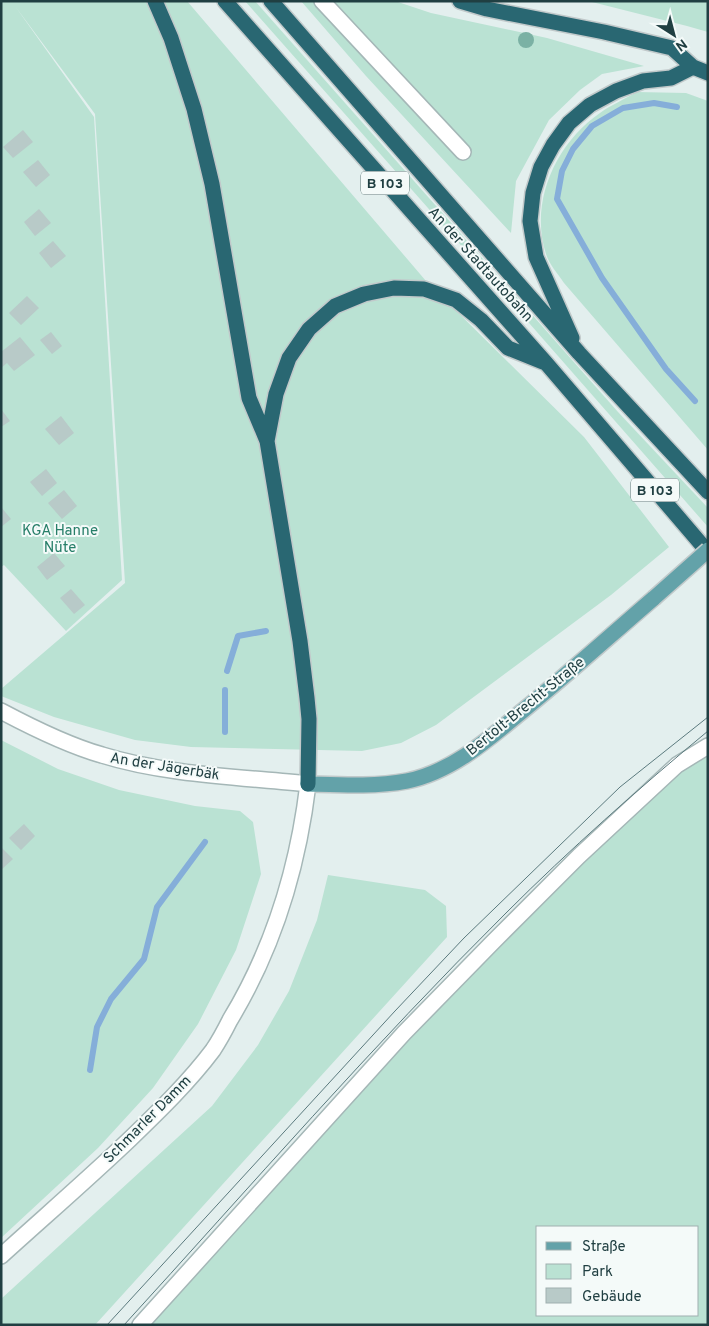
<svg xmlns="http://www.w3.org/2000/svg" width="709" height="1326" font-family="Overpass,sans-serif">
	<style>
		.green { fill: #bae2d3; fill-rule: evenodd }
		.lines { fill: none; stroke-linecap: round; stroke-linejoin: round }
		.stream { stroke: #85aed9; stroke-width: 6 }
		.building { fill: #b8cac8 }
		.minor-casing { stroke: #a5b7b7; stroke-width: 18 }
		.major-casing { stroke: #c1c9ca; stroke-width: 18 }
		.highway-casing { stroke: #c1c9ca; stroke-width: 18 }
		.minor { stroke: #fff; stroke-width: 15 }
		.major { stroke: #63a2a9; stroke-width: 15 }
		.highway { stroke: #296772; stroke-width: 15 }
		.tram { stroke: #5b7a7e; stroke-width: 1 }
		.major-bridge-casing { stroke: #c1c9ca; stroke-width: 18; stroke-linecap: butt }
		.major-bridge { stroke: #63a2a9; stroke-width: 15 }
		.tree { fill: #7bb1a4 }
		.labels { text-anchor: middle; stroke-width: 4; stroke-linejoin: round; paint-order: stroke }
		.shield { fill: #f4faf9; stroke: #607779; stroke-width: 1 }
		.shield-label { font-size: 14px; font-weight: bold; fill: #203f42 }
		.street-label { font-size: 15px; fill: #203f42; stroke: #f4faf9 }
		.park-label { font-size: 15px; fill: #267e68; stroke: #f4faf9 }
	</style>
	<rect width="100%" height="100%" fill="#e3efee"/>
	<!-- green -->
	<path class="green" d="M1,1H187L426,281L584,437L669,547L611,595L436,725L401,743L362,751L191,747L135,740L54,717L1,696V689L125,583L95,114L15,6L94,117L122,580L66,631L4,565L1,567Z
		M245,1H255L618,412L708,508V527L466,251Z
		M301,1H395L431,13L547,38L644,66L602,74L580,90L549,120L516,181L511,233L366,76Z
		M588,1H708V32L687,26Z
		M637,92L686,93L708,101V450L564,283C558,274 549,264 546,254C529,202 556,143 600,113C611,105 625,99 637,92Z
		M1,740L58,769L119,790L195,806L240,811L253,822L261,874L236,950L198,1024L153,1088L98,1148L1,1238Z
		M708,747V1325H146L413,1031L571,871ZM538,1227H698V1315H538Z
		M328,875L425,890L446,906L447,937L95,1325H1V1299L212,1106L258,1045L289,991L317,920Z"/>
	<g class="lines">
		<!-- stream -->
		<path class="stream" d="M677,107L654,103L623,108L592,126L573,149L562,171L557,199L602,278L666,369L695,401
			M227,671L238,636L266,631
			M225,690V732
			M90,1070L97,1027L111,999L144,959L157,907L205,842"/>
	</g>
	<!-- building -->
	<path class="building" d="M23,130L33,142L13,158L3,147Z
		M38,160L50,175L36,187L23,172Z
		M39,209L51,223L35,236L24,222Z
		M53,241L66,256L51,268L39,253Z
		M27,296L39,308L21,325L9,313Z
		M51,332L62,346L52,354L40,340Z
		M20,337L35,355L14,371L7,363L1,368V352Z
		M1,409L10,421L1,427Z
		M61,416L74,433L59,445L45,429Z
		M46,469L57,483L42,496L30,482Z
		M64,490L77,506L62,519L48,503Z
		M1,507L11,519L1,527Z
		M54,553L65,566L47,580L37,567Z
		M71,589L85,605L74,614L60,598Z
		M24,824L35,836L21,850L9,838Z
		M2,848L13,859L1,870V849Z"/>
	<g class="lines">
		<!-- minor casing -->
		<g class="minor-casing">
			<path id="minor" d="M322,1L463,152
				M1,711C33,728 67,745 102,755C166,775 242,777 308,784C298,867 273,949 230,1020C225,1030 219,1041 213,1050C189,1082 159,1111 130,1139C88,1179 44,1217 1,1256
				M140,1325L404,1033L493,942L579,856L677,765L708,746"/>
		</g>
		<!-- major casing -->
		<g class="major-casing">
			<path id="major" d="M308,784C341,785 374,787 407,781C452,772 490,738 525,709C569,673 611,635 654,598"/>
		</g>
		<!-- highway casing -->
		<g class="highway-casing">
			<path id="highway" d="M155,1L171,38L194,109L212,184L249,398L267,441L300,641L307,698L309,719L308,784
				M225,1L546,363L708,552
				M271,1L579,353L708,492
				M460,1L487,9L604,32L672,48L693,67L708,73
				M572,338L536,257L530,221L533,193L541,167L553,145L569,123L590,105L616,91L643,81L671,78L693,67
				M267,441L276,394L289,358L309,329L335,306L364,294L394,288L424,289L456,300L481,320L508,348L543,362"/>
		</g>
		<!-- minor -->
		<use href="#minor" class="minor"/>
		<!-- major -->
		<use href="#major" class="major"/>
		<!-- highway -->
		<use href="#highway" class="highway"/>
		<!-- tram -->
		<path class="tram" d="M107,1325L395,1011L464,938L620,787L708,717
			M124,1325C250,1187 373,1045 506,913C570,849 638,789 708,731"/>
		<!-- major-bridge casing -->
		<g class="major-bridge-casing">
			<path id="major-bridge" d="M654,598L708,550"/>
		</g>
		<!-- major-bridge -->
		<use href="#major-bridge" class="major-bridge"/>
	</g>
	<!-- trees -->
	<circle class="tree" cx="526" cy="40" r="8"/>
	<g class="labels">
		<!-- shield labels -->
		<g class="shield">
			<rect x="361" y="171.5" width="48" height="23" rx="4"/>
			<rect x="631" y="478.5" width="48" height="23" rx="4"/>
		</g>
		<g class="shield-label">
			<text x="385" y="188">B 103</text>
			<text x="655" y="495">B 103</text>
		</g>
		<!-- street labels -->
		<g class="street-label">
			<text transform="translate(481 264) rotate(48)" y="5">An der Stadtautobahn</text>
			<text transform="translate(525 706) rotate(-39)" y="5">Bertolt-Brecht-Straße</text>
			<text transform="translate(165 766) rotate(9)" y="5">An der Jägerbäk</text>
			<text transform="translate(147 1119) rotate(-45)" y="5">Schmarler Damm</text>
		</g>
		<!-- park labels -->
		<g class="park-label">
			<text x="60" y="535">KGA Hanne<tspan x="60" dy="17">Nüte</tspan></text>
		</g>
	</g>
	<!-- border -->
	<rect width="709" height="1326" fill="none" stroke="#203f42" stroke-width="5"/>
	<!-- legend -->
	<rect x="536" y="1226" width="162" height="90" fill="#f4faf9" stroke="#9fafb0"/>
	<rect x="546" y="1242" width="25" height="8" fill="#63a2a9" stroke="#9fafb0"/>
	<text x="582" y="1251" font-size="15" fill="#203f42">Straße</text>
	<rect x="546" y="1264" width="25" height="15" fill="#bae2d3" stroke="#9fafb0"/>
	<text x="582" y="1276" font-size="15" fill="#203f42">Park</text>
	<rect x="546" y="1288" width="25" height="15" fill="#b8cac8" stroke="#9fafb0"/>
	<text x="582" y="1301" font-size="15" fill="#203f42">Gebäude</text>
	<!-- north arrow -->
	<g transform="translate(674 35) rotate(144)" stroke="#f4faf9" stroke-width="4" paint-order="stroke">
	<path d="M0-4L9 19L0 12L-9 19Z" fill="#203f42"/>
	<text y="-8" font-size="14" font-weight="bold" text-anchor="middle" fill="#203f42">N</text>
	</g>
</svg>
